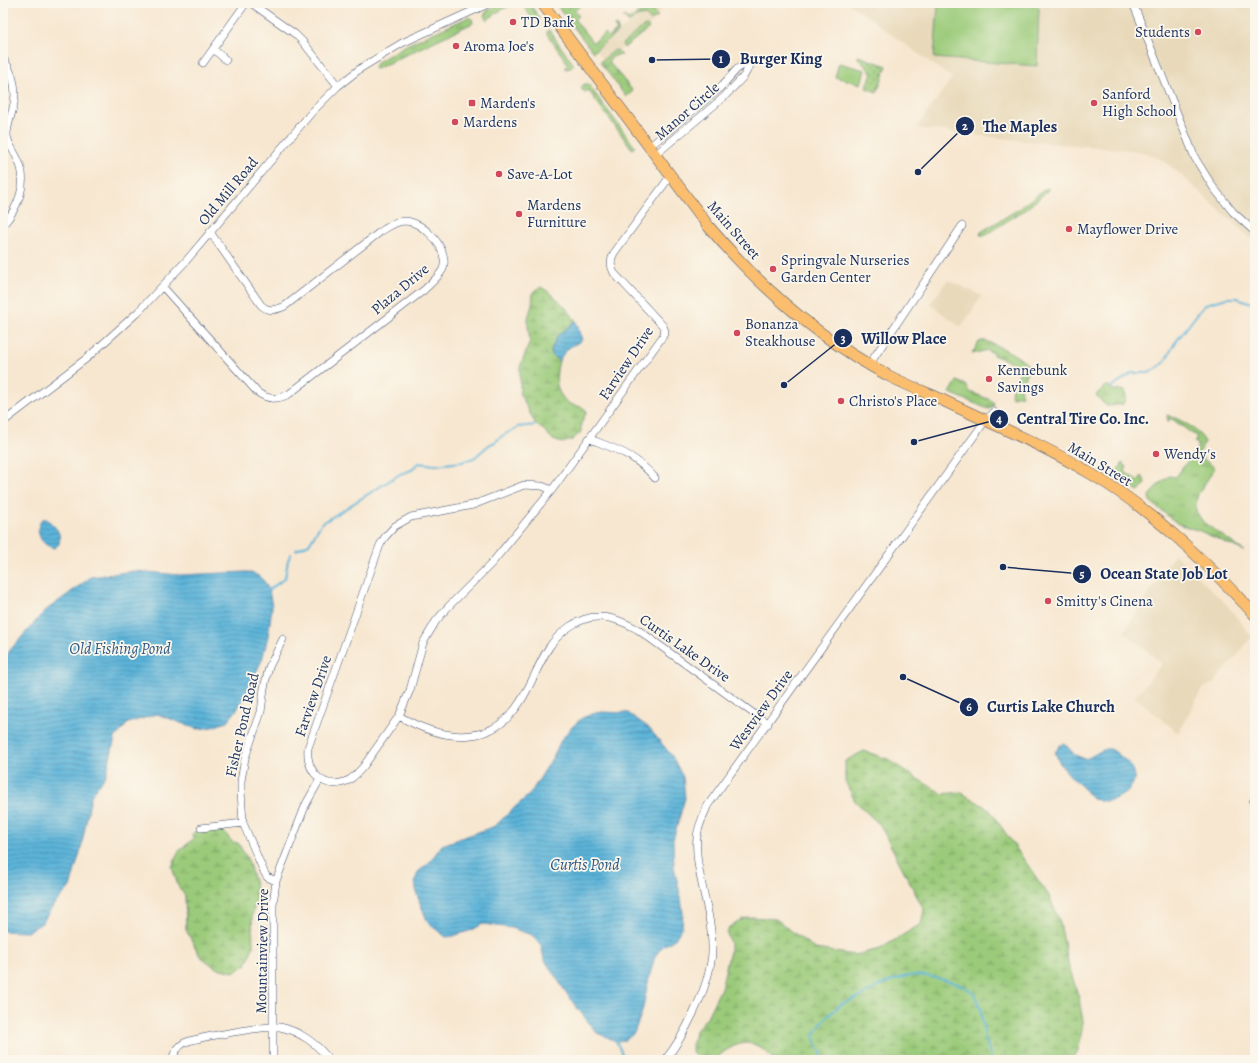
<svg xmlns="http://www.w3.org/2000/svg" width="1258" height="1063" font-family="Alegreya,serif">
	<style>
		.built { fill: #e8d9ba }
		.grass { fill: url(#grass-tufts); stroke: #5b7d6c }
		.wetland { fill: url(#wetland-marsh); stroke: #5b7d6c }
		.park { fill: url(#park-dots); stroke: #5b7d6c }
		.pitch { fill: #9bcb7a; stroke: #5b7d6c }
		.water { fill: url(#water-rules); stroke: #3c729c }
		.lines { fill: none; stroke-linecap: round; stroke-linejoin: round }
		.stream { stroke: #5cb4d9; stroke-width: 2 }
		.minor-casing { stroke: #3c4b6f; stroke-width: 8 }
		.highway-casing { stroke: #3c4b6f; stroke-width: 12 }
		.minor { stroke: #fff; stroke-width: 7 }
		.highway { stroke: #fabe6e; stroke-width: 11 }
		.poi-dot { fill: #d1495b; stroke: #fbf7ec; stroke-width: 1.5 }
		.labels { text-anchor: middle; stroke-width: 3.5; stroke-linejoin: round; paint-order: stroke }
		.poi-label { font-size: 15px; fill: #1b2f5e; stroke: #fbf7ec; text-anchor: start }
		.street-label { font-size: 15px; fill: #1b2f5e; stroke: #fbf7ec }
		.water-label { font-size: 16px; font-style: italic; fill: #2e5783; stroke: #fbf7ec }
		.leader { fill: none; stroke: #1b2f5e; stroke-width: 1.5 }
		.callout-dot { fill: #1b2f5e; stroke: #fbf7ec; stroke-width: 1.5 }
		.mark-label { font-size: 12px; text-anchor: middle; font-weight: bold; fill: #fff }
		.callout-label { font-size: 16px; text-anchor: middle; font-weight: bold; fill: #1b2f5e; stroke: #fbf7ec; stroke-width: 3.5; stroke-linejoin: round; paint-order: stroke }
	</style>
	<defs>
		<pattern id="grass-tufts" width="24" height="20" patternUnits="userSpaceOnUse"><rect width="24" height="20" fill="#9bcb7a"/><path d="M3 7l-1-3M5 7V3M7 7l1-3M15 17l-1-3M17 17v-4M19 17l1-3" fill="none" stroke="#7ea567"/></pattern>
		<pattern id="wetland-marsh" width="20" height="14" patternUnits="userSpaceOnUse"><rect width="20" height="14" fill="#9bcb7a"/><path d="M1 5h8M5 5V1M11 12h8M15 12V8" fill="none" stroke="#7ea567"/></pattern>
		<pattern id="park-dots" width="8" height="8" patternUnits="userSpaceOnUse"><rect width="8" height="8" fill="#9bcb7a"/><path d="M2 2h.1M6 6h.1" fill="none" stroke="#7ea567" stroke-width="1.8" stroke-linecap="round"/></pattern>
		<pattern id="water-rules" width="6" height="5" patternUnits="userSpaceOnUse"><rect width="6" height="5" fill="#5cb4d9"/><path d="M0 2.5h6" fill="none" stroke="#4b93b3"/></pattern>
	</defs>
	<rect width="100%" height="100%" fill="#fbf7ec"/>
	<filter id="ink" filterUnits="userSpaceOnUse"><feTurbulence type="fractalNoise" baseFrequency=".025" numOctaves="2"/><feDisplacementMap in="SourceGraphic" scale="8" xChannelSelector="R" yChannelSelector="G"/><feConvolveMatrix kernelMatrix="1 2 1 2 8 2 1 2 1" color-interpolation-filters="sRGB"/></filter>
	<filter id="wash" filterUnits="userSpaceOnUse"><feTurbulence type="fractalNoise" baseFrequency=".012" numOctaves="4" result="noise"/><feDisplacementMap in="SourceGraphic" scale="16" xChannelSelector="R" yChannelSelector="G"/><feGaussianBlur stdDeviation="0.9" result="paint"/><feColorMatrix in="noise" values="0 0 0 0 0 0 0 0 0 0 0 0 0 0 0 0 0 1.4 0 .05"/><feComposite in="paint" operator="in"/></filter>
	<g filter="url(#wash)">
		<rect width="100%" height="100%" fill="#f7e7d0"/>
		<!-- built -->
		<path class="built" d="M645,3H666L651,21L654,22L605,62L596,50L648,8Z
			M848,3H1255V242L1172,167L1162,160L1147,153L1131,150L1026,141L916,128L952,78Z
			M948,280L982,296L961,327L930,304Z
			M1174,554L1226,604L1252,637L1215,682L1202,689L1178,733L1135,697L1162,664L1124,632Z"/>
		<!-- grass -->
		<path class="grass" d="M502,3H516L501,10L487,20L484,16L487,11Z
			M520,3H529L540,19C530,22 527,8 520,3Z
			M555,3H565L569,8L576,3H584L575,10L579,16L575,20L593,43L605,33L609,37L617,30L614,26L615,25L618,29V32L593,52Z
			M642,3H646L658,17L651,21L646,15L636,17L630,22H628L624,18V16L629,20L641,11L638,6Z
			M469,17L472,19L473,23L376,69L374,68L376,63L406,45Z
			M647,26L649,28L624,48L622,44L643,27Z
			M549,30L574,65L571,68L566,69L565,67L568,64L547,34V31Z
			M615,50L618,51L622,55L614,56L608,61L633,91L626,97L600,62Z
			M586,84H588L635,147L632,149L588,90L585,92L582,90L581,88L583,85Z
			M982,341H986C1002,348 1015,353 1028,365C1028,375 1024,381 1020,389L1022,395L1012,397C1007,386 1028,375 1014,365C1009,360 1000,358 993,355V352H989L988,350L972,354L979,342Z
			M957,381L966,385L970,392L991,400L994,403L993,407L988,409L950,393Z
			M1167,415C1182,420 1197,428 1205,442L1198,455L1215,468L1198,494L1196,503V511L1203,522L1244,551L1200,531L1178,524L1150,501L1149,496L1156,487L1169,476L1176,477L1198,447V444L1194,442L1197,437L1172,419H1169L1168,423Z
			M1123,463L1124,466H1127L1125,472L1138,481L1142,476L1144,479L1145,484L1141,489L1138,491L1114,475Z"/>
		<!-- wetland -->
		<path class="wetland" d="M1048,188L1047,191L1026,209L985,235H980L981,232L1017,210L1045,189Z
			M541,287C555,295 567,308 576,321C569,326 552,341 551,351C551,355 556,358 559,361C555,376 554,394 570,404C576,407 582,405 587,411L581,424V432L572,440L562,443L553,440L544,430L536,425L520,394V367L530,341L528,328V318L532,305L533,292Z
			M1105,386H1109C1112,392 1119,389 1125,391L1126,398L1123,404L1110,406L1104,404L1096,395Z
			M864,751L888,759L908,773L943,794L960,792L989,809L1049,896L1060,923L1069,967L1079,998L1083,1022L1079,1049L1072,1060H773V1058C768,1054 763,1049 758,1046C743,1038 725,1049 715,1060L698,1056L692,1052V1045L695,1032L707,1017L721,988L730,951V943L727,934L729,928L743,919L752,917L776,919L815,949L855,955L880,949L921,924L924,910L880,825L855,801L845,781V761Z
			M202,829H222L232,842L238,843L248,860L256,888V900L252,916L253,947L246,965L234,972L216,968L200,956L186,930L185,896L178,886L172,867L178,852L193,839L192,834L194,832Z"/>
		<!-- park -->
		<path class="park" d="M858,56L887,66L877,92L866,88L872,73L858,58Z"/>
		<!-- pitch -->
		<path class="pitch" d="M940,3H1034L1039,8L1037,66L934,58L938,5Z
			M839,63L865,70L861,84L835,77Z"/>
		<!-- water -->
		<path class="water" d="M576,321L582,340C570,348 567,346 559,361L552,355L551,351L557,336Z
			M42,519H47C55,527 62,532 59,544L55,548C40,546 34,530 42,519Z
			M134,571L180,575L247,572L257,575L264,581L269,590L272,607L268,637L262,660L243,700L236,711L227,722L212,727L198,729L188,726L181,723L157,714L128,723L115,738L106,775L91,796L81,849L70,887L53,906L42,923L27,932L3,931V661L11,649L45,611L71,592L91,577Z
			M598,712L628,713L648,727L672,756L683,777L685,798L673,840L674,867L681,898L683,913L682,927L675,939L663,946L655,956L649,978L642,1012L634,1033L626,1040L616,1041L597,1033L571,1000L544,959L541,945L532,935L511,928L483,924L472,930L453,936L446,937L428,923L417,895L415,881L418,872L429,863L442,845L495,826L514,808L530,794L553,757L561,740L570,729L582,718Z
			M1064,743L1075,755L1085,759C1092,757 1100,750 1107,749C1112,748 1116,753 1120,756C1125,760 1132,765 1134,772C1138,788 1118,801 1104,801C1100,801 1096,799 1092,798C1084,787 1073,780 1065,770C1060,765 1058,759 1055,753L1059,746Z"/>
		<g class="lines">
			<!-- stream -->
			<path class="stream" d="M1110,388L1132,373H1149L1164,363L1175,343L1198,313L1206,304L1227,298H1237L1255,304
				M296,550L309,544L321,524L400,474L412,470L418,463L436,465L462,462L474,458L489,445L495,442L502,436L518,427L536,425
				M269,590L285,578L288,560L291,554
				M616,1041L625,1060
				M821,1060V1052L815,1042L814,1036L822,1022L841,1004L860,997L881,985L903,977L915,975L928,976L952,982L965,987L974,993L981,1010L984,1035L992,1060"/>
		</g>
	</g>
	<g filter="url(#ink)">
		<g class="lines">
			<!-- minor casing -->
			<g class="minor-casing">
				<path id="minor" d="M251,3L295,34L303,42L338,86
					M1133,3L1195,158L1213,187L1233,212L1255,232
					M213,49L226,60
					M3,58C13,73 18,90 13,108C11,116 7,126 7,135C7,143 15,152 18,160C29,182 18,208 3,225
					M203,63L246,3
					M649,147L719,89L737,69L752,60
					M655,155L724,97L744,76L753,60
					M163,287L257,392C268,400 277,400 289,394L424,290C430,284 439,277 443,269C450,250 425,222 405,221C396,221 388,227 380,232L285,306C276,310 268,312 261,305L210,232
					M869,365L962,226
					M3,422L87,358L138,312L186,261L312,112L338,86L361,68L402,43L490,3
					M590,439C618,450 634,454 655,478
					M552,490L542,486L524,485L473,505L411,517L395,526L385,537L380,545L308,748C306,771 323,791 347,781C354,778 358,772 363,767L399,716L410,690L423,643L436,621L448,607L491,564L552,490L663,336L665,331L663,326L614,273C610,266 610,260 614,253L671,175
					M399,716C437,738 486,749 516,708C530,690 536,668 548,649C559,632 579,616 600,617C613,617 625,623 637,629L768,724
					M1253,802L1255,799
					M201,828L243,823
					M276,881L267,877L264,872L243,823L241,791V781L245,758L261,712L264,688L269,667L283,639
					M172,1060C174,1053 177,1047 184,1043C193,1038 270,1025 280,1027C299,1031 318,1044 329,1060
					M273,1060V905L276,881L306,804L320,779
					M665,1060C684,1037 707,990 711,961C713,951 712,940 711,931C708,902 694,865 697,837C698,826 703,816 708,805L985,421L994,412"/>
			</g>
			<!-- highway casing -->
			<g class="highway-casing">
				<path id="highway" d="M542,3L709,227C760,287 819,339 889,376C905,384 922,391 938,398C990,423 1044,445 1093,475C1155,512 1207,563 1255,615"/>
			</g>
			<!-- minor -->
			<use href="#minor" class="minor"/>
			<!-- highway -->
			<use href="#highway" class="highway"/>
		</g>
	</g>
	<!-- markers -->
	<g class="poi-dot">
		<circle cx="513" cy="22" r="4"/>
		<circle cx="1198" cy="32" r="4"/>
		<circle cx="456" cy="46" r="4"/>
		<rect x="468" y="99" width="8" height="8" rx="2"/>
		<circle cx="1094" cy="103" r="4"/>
		<circle cx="455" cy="122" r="4"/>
		<circle cx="499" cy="174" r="4"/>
		<circle cx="519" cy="214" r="4"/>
		<circle cx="1069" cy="229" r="4"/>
		<circle cx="773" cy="269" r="4"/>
		<circle cx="737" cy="333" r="4"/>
		<circle cx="989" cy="379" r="4"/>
		<circle cx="841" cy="401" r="4"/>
		<circle cx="1156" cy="454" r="4"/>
		<circle cx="1048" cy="601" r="4"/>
	</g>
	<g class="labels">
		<!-- poi labels -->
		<g class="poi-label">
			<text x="521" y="27">TD Bank</text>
			<text x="1190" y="37" text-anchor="end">Students</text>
			<text x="464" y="51">Aroma Joe's</text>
			<text x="1102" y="99">Sanford<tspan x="1102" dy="17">High School</tspan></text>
			<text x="480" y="108">Marden's</text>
			<text x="463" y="127">Mardens</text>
			<text x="507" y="179">Save-A-Lot</text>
			<text x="527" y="210">Mardens<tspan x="527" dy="17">Furniture</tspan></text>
			<text x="1077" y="234">Mayflower Drive</text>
			<text x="781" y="265">Springvale Nurseries<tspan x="781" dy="17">Garden Center</tspan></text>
			<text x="745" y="329">Bonanza<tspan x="745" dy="17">Steakhouse</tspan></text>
			<text x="997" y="375">Kennebunk<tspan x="997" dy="17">Savings</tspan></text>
			<text x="849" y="406">Christo's Place</text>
			<text x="1164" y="459">Wendy's</text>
			<text x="1056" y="606">Smitty's Cinena</text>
		</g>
		<!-- street labels -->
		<g class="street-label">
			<text transform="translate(687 111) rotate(-41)" y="5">Manor Circle</text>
			<text transform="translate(228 191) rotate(-50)" y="5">Old Mill Road</text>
			<text transform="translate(734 230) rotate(49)" y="5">Main Street</text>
			<text transform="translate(400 289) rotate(-40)" y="5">Plaza Drive</text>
			<text transform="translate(626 363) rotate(-56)" y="5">Farview Drive</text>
			<text transform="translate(1100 464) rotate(31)" y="5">Main Street</text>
			<text transform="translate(685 648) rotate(35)" y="5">Curtis Lake Drive</text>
			<text transform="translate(313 696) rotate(-71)" y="5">Farview Drive</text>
			<text transform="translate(761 710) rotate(-54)" y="5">Westview Drive</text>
			<text transform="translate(242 725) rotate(-77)" y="5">Fisher Pond Road</text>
			<text transform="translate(262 951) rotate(-89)" y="5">Mountainview Drive</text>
		</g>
		<!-- water labels -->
		<g class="water-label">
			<text x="120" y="654">Old Fishing Pond</text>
			<text x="585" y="870">Curtis Pond</text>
		</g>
	</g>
	<!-- callouts -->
	<path class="leader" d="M652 60L721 59M918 172L965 126M784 385L843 338M914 442L999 419M1003 567L1082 574M903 677L969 707"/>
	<g class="callout-dot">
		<circle cx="652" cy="60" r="4"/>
		<circle cx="918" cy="172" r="4"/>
		<circle cx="784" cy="385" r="4"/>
		<circle cx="914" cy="442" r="4"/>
		<circle cx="1003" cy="567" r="4"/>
		<circle cx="903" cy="677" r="4"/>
		<circle cx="721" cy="59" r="10"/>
		<circle cx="965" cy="126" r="10"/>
		<circle cx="843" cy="338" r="10"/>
		<circle cx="999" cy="419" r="10"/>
		<circle cx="1082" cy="574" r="10"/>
		<circle cx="969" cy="707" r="10"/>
	</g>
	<g class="mark-label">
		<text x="721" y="63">1</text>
		<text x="965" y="130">2</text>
		<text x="843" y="343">3</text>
		<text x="999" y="423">4</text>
		<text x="1082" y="578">5</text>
		<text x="969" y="711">6</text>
	</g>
	<g class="callout-label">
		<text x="781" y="64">Burger King</text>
		<text x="1020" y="132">The Maples</text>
		<text x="904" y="344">Willow Place</text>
		<text x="1083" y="424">Central Tire Co. Inc.</text>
		<text x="1164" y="579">Ocean State Job Lot</text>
		<text x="1051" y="712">Curtis Lake Church</text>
	</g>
	<!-- margin -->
	<rect width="1258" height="1063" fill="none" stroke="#fbf7ec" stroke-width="16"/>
</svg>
